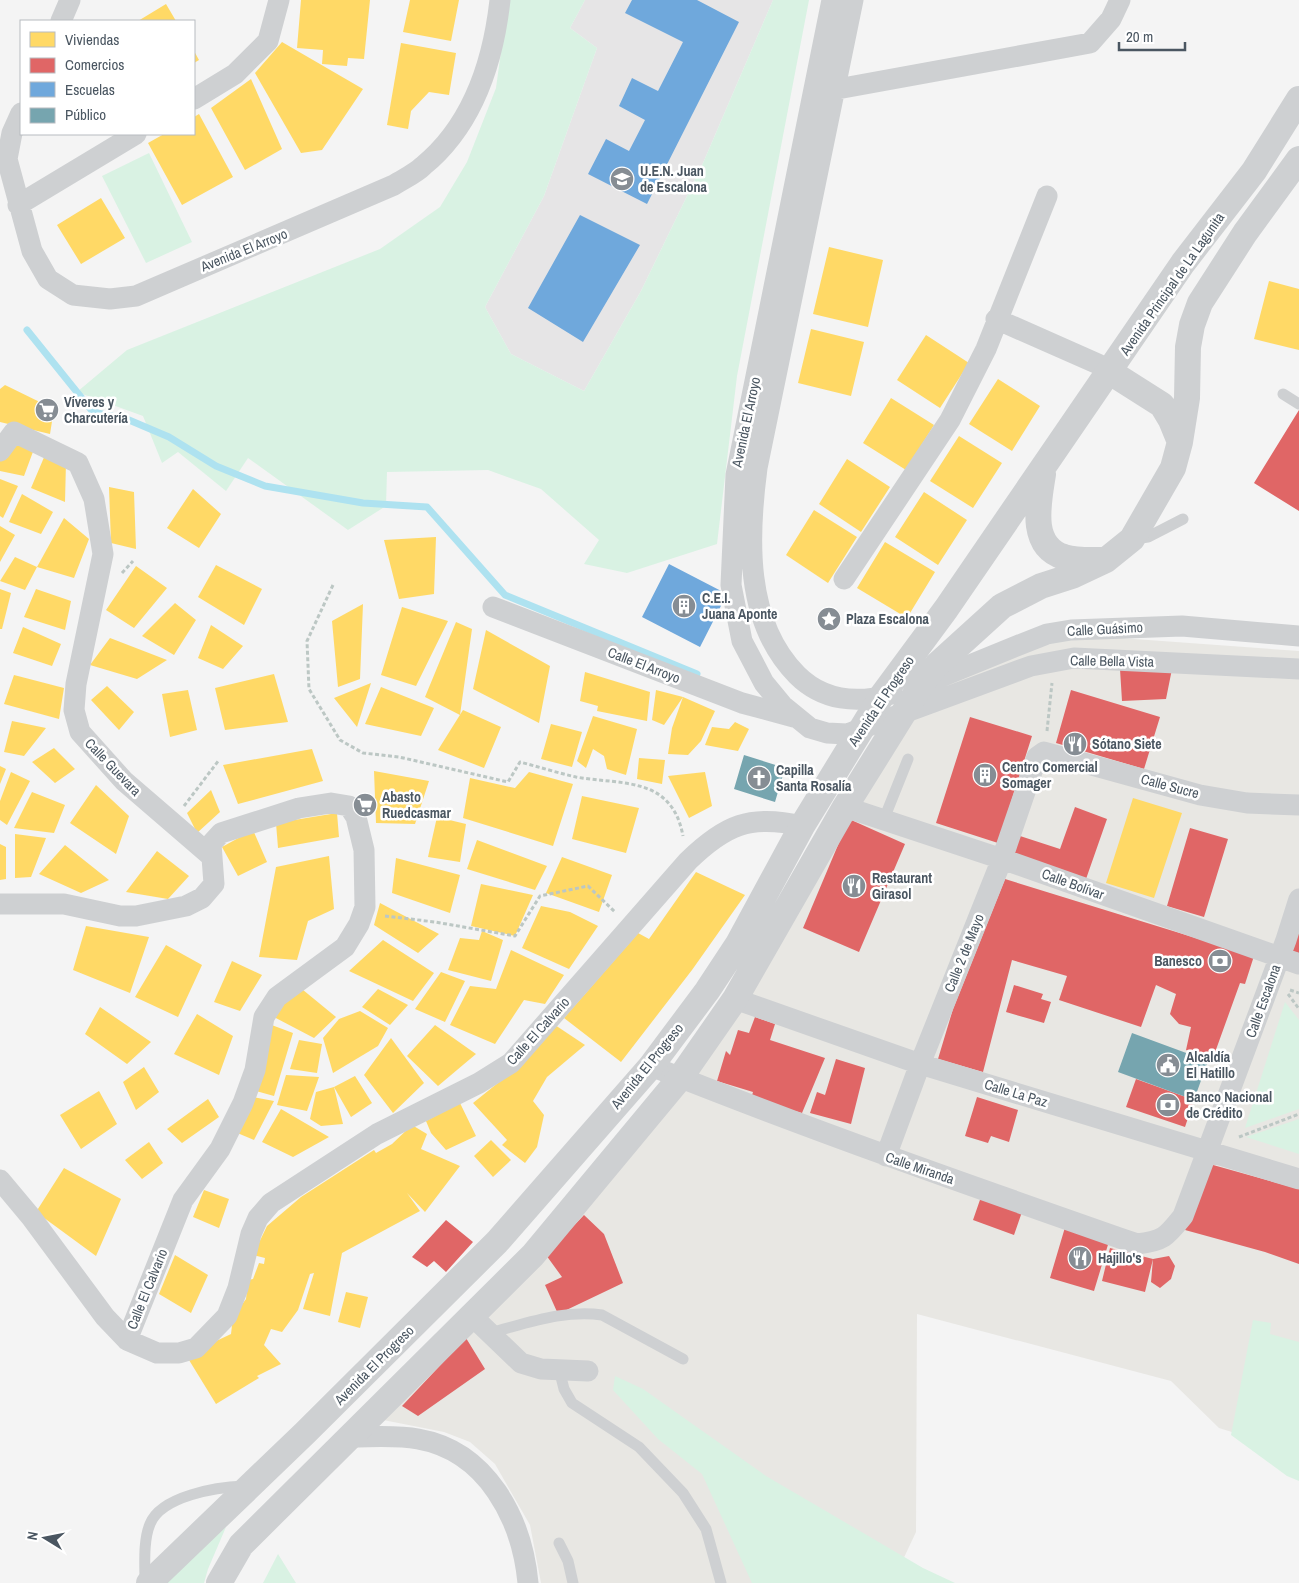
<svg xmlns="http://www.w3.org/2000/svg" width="1299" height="1583" font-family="'Archivo Narrow',sans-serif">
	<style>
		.commercial { fill: #e8e7e3 }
		.education { fill: #e6e5e6 }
		.green { fill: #d9f2e3 }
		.homes { fill: #ffd966 }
		.shops { fill: #e06666 }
		.schools { fill: #6fa8dc }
		.public { fill: #76a5af }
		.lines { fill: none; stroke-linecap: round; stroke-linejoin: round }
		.stream { stroke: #aee2f0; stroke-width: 7 }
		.path { stroke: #bcc7c4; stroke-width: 3; stroke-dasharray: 4 2.5; stroke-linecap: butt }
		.service { stroke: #ced0d2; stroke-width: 11 }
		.minor { stroke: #ced0d2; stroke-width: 21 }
		.tertiary { stroke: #ced0d2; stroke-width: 26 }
		.labels { text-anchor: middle; stroke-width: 5; stroke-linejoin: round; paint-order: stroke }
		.poi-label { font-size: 14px; font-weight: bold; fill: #4a5661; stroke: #fff; text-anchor: start }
		.street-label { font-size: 14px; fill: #4a5661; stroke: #fff }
	</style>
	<rect width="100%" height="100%" fill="#f4f4f4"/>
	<!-- commercial -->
	<path class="commercial" d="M1107,637L1299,651V1453L1219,1428L1171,1381L917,1314L916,1532L892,1583H541L530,1525L495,1464L470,1442L444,1432L368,1417L652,1118L919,692L1050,640Z"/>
	<!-- education -->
	<path class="education" d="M585,0H773L703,163L641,291L584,391L511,354L485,307L544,196L597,48L570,28Z"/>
	<!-- green -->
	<path class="green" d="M508,0H585L570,28L597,48L544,196L485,307L511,354L584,391L641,291L703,163L773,0H809L737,376L717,544L627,573L584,564L599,540L541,489L488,470L387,472L386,506L348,530L248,458L226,491L178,452L162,463L143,416L77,392L127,350L380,249L440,207L467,162L496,88Z
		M149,153L192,242L146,263L102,176Z
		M1285,1002L1299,1020V1109L1245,1128Z
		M1299,1119V1154L1246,1137Z
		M1253,1320L1271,1323L1270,1334L1299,1342V1481L1287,1476L1231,1435Z
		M615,1376L643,1389L766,1476L923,1568L955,1583H752L702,1474L658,1439L613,1390Z
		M226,1527L208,1569L204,1583H161Z
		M278,1554L296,1583H263Z"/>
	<!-- homes -->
	<path class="homes" d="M301,0H370L364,59L348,58L347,66L322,64L323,50L297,48Z
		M410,0H459L451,41L403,32Z
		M166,4L176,21H138Z
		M282,42L363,89L322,150L301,153L255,73Z
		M401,43L456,53L449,95L429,92L411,111L408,129L387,125Z
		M194,51L199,60L194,63Z
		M251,79L282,149L245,170L211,108Z
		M199,114L233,177L182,205L148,143L164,134H194V117Z
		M101,198L125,238L81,264L57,225Z
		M829,247L883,260L868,327L813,314Z
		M1269,281L1299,289V350L1254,339Z
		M811,329L864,342L851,396L798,383Z
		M926,335L969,363L940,408L897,380Z
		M998,379L1040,406L1012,451L969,424Z
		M5,385L54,409L50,434L0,422V389Z
		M891,398L934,425L906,470L863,443Z
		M959,436L1002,463L973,508L930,481Z
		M11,439L34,449L24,476L0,471V459Z
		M45,455L66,462L65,502L31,488Z
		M847,459L890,487L861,532L819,504Z
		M0,479L18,486L3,518L0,516Z
		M109,487L134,492L136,549L111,543Z
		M193,489L221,514L199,548L167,528Z
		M924,492L967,520L938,565L895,537Z
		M22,494L53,512L41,534L9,522Z
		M814,510L857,537L828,583L786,555Z
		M64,518L89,539L74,578L37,567Z
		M0,526L15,535L0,562Z
		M436,537L434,594L399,599L384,540Z
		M885,542L935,572L907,618L857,588Z
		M15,557L37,567L25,590L0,581Z
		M216,565L262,589L244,625L198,597Z
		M136,566L167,588L134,628L106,610Z
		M0,589L11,593L2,629H0Z
		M36,589L71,601L65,630L24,617Z
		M175,603L196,620L174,655L142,636Z
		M363,604L360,679L338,687L332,621Z
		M402,607L448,621L416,686L381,675Z
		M456,622L472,629L460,715L425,697Z
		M211,625L243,646L223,669L198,658Z
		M23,627L61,644L52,666L13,653Z
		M486,630L550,666L539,723L473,689Z
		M110,638L167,660L137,679L90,665Z
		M585,672L650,692L647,721L597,711L598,706L580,701Z
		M274,674L288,722L225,730L215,688Z
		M14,675L64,688L59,719L4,704Z
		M371,683L357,727L334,698Z
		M107,686L134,712L119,730L91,700Z
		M381,687L434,708L421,736L365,724Z
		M188,690L197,730L170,737L162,694Z
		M656,690L683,697L664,725L652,720Z
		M683,697L715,711L701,741L688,755L668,754L672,728Z
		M463,710L501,727L484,768L438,750Z
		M593,716L637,729L626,775L607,769L604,756L593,749L586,768L577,761Z
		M12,721L46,728L24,756L4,752Z
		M735,722L749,729L738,751L705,745L712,727L729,729Z
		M551,724L582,732L572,767L541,759Z
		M54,748L75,769L55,783L32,762Z
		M312,749L323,781L238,804L223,765Z
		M639,758L665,760L662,784L637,779Z
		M0,766L6,769L0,784Z
		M374,771L429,781L415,824L376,823Z
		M11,772L30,781L7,825L0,820V801Z
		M529,772L573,784L553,846L463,818L470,778L515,788Z
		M705,772L712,806L689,818L668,776Z
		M96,785L129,816L116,854L70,823Z
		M211,790L220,812L197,833L187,813Z
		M32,792L65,805L54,833L14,828Z
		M582,796L639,808L626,853L572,839Z
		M1133,798L1182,813L1154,898L1106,883Z
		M337,813L339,837L278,848L276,823Z
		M437,817L466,824L460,862L428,857Z
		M253,830L267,862L238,876L222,847Z
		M15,834L46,838L31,877L15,878Z
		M477,840L547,866L535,890L467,869Z
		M0,844L6,847V879L0,880Z
		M65,845L109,880L81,893L39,874Z
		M157,851L189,876L168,899L126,892Z
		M329,856L334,909L308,921L297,960L259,957L276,867Z
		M562,857L612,875L599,912L546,893Z
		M396,858L460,875L450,913L392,893Z
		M696,872L745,895L692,970L621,1062L564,1018L638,933L649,939Z
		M481,884L533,895L515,936L471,926Z
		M380,903L439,934L418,953L374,925Z
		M541,906L570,912L598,926L569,969L522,948Z
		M86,926L149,937L130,993L73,970Z
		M482,931L503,940L491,981L448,970L460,938L479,940Z
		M383,940L434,973L413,1001L349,971Z
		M166,945L202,965L178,1017L135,997Z
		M511,950L564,975L545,1004L524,1000L495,1044L450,1025L470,986L496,989Z
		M232,961L262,975L240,1011L214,1002Z
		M441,972L465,981L445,1022L415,1009Z
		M297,985L336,1017L314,1038L272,1016Z
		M378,989L408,1005L390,1025L362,1007Z
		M100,1007L151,1042L127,1064L85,1034Z
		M360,1011L388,1028L378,1046L333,1073L323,1038L339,1019Z
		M197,1014L233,1036L219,1075L174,1054Z
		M269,1024L293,1033L274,1096L256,1091Z
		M435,1025L476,1054L438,1086L407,1056Z
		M555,1025L585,1045L547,1077L533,1101L544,1115L537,1147L525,1163L502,1145L507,1140L473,1103L524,1062Z
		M391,1038L424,1083L393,1113L364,1075Z
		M299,1040L322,1044L317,1073L290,1069Z
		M144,1067L159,1092L136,1110L123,1082Z
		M286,1075L319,1077L307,1111L277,1105Z
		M355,1076L372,1103L351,1117L334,1087L343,1124L321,1126L310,1119L316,1092L334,1087Z
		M99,1091L117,1124L81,1149L60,1115Z
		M252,1097L274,1101L254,1140L235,1132Z
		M208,1099L219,1117L182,1143L167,1129Z
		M460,1103L476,1136L446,1150L431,1133L426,1121Z
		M281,1109L329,1137L293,1157L262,1142Z
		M412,1125L427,1134L421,1149L460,1166L425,1212L407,1193L420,1211L342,1253L330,1316L303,1309L314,1273L310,1274L298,1310L282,1332L271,1329L264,1345L281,1364L257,1376L259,1378L216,1404L189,1360L212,1343L231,1334L233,1317L246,1299L248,1280L253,1279L259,1263L264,1264L265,1258L253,1255L267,1226L301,1197L374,1150L376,1153L392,1144Z
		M491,1140L511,1160L493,1177L474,1156Z
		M149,1142L163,1163L142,1179L125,1160Z
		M64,1168L121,1199L96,1256L36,1212Z
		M204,1190L229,1199L219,1228L193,1217Z
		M175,1255L208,1275L191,1313L159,1294Z
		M346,1292L368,1297L360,1328L338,1322Z"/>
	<!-- shops -->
	<path class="shops" d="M1299,410V511L1254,483Z
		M1120,669H1172L1166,699L1122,701Z
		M1071,690L1160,717L1144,769L1056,743Z
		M970,717L1032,736L998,843L936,823Z
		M1075,807L1107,819L1086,879L1014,854L1020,836L1060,849Z
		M849,819L905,844L859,952L803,928Z
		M1190,828L1228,839L1204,917L1167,906Z
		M1005,879L1254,956L1245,984L1240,983L1213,1058L1186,1050L1191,1027L1179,1024L1170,1014L1176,994L1156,985L1141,1027L1059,1000L1067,976L1012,960L983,1072L938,1059L953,1009Z
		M1299,924V953L1290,951Z
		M1014,985L1043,994L1041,999L1051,1002L1044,1023L1006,1012Z
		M755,1017L775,1024L770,1040L825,1058L802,1113L751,1099L753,1092L717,1081L726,1051L730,1055L738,1030L749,1033Z
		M836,1059L865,1068L851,1124L810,1113L817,1092L825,1095Z
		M1136,1079L1194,1100L1185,1127L1126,1107Z
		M977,1097L1018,1110L1009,1142L991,1136L988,1143L965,1136Z
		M1206,1163L1299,1189V1264L1265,1252L1185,1230Z
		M982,1194L1023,1209L1014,1235L973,1220Z
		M584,1215L604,1234L623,1283L558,1314L545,1285L562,1277L546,1255Z
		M446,1220L473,1242L446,1272L434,1261L427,1267L412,1257Z
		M1066,1224L1110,1238L1094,1291L1050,1278Z
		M1110,1248L1153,1259L1169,1256L1175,1266L1171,1279L1160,1288L1151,1282L1153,1259L1145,1292L1102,1281Z
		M466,1338L485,1369L418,1416L402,1406Z"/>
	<!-- schools -->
	<path class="schools" d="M632,0H697L739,22L647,204L588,174L606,139L629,151L645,120L619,106L632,78L658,91L683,42L625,13Z
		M580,215L640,245L583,342L528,308Z
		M669,564L727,594L700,647L642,617Z"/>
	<!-- public -->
	<path class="public" d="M744,755L785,768L775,802L734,789Z
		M1132,1033L1208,1061L1194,1100L1118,1072Z"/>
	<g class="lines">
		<!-- stream -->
		<path class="stream" d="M27,330L93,412L129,420L169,437L216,466L265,486L363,503L427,507L505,595L697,674"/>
		<!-- path -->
		<path class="path" d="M122,573L133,561
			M333,585L307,641L309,689L340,740L363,753L399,757L508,782L520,762C539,767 558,773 576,777C622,785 672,776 683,836
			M1047,731L1052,683
			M184,806L219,760
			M385,916L435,922L515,936L540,896L588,886L615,912
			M1290,990L1299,993
			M1288,994L1299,1009
			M1239,1137L1299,1114"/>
		<!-- service -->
		<path class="service" d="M1283,394L1299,404
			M1134,539L1148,537L1183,519
			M884,819L908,759
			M489,1333C525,1324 565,1309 602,1315L683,1359
			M559,1369L564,1389L572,1403L639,1447L683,1493L706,1529L721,1583
			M559,1543L568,1561L573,1583
			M145,1582C145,1564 143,1541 150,1524C161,1496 217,1487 244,1486"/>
		<!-- minor -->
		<path class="minor" d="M832,0L736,475L731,585L742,641L764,683L783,706L810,728L827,733L847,734L1031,666L1074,658L1299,669
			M853,0L757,468C748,536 744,622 797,675C823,701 857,704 892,694
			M61,21L70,0
			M821,92L1090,43L1111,19L1120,0
			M194,99L235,74L268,41L279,0
			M21,113L12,133L7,159L32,251L48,279L73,295L110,299L136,296L394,185C403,179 415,174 423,166C473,125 493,63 500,0
			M18,205L136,134
			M996,319L1098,364L1110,372
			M0,451L14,432L78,463L94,499L103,554L76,684L74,710L80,732L124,781L211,856
			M844,579L950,420L986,349L1047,196
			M493,607L742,703L794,717
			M921,685L1019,645L1047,634L1071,630L1182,626L1299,636
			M845,807L1002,859L1299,964
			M0,904H64L120,916H136L186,906L202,898L214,884L211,844L221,833L299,808L331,803L349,806L356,817L364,850L365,907L359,924L345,947L277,997L264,1017L255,1070L243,1103L220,1149L183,1200L127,1340
			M735,999L920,1064L1299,1179
			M651,1066C811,1130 974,1187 1137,1244C1164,1241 1167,1236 1183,1216L1286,940L1299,899
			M886,1156L920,1064L1002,859L1037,757L1044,752L1200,795L1247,803L1299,805
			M0,1180L31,1217L105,1317L127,1340L157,1353H179L196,1348L227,1316L238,1288L251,1234L258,1218L271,1203L377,1134L479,1083L511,1063L688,861C725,825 750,814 802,826
			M472,1316L521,1363L541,1369L588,1371
			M352,1437C373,1437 397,1435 418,1439C487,1451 522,1519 528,1583"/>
		<!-- tertiary -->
		<path class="tertiary" d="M1110,372L1162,405L1171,420L1180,442
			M1043,474C1039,501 1028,546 1064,557C1076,561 1090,560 1103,560
			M149,1583L305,1433L497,1242L651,1066L707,991L738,944L802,826L881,697L946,609L1183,263L1254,171L1299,99
			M219,1583L241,1545L533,1255L680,1078L735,999L845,807L921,685L937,665L1002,606L1041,586L1072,576L1106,560L1132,539L1173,468L1180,442L1187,398L1188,347L1192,325L1200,303L1245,233L1299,159"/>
	</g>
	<!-- icons -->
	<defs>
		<g id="school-disc" transform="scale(1.25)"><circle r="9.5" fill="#868d94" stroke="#fff"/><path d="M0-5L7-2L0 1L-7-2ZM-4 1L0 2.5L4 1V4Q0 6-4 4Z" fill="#fff"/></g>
		<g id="supermarket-disc" transform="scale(1.25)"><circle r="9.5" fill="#868d94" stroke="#fff"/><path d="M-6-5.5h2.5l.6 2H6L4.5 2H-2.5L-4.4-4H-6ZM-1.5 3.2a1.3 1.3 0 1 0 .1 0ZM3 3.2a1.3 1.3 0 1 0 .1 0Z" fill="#fff"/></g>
		<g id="building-disc" transform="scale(1.25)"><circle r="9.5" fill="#868d94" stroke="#fff"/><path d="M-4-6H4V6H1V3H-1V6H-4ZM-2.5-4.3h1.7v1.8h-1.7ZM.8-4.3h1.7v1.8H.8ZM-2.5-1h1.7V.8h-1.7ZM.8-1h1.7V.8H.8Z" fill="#fff"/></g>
		<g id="sight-disc" transform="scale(1.25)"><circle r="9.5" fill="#868d94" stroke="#fff"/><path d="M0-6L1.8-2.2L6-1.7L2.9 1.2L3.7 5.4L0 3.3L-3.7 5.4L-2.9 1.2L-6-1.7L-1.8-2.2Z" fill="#fff"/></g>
		<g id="restaurant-disc" transform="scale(1.25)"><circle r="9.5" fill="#868d94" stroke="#fff"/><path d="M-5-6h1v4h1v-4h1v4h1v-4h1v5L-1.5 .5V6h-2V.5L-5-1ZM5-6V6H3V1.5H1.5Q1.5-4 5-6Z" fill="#fff"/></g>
		<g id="church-disc" transform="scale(1.25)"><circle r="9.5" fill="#868d94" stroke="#fff"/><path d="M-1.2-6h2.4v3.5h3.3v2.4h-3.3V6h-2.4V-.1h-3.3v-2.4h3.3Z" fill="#fff"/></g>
		<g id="bank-disc" transform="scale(1.25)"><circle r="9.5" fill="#868d94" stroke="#fff"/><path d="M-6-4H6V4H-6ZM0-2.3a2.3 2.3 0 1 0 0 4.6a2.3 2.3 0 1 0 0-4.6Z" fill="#fff"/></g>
		<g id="civic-disc" transform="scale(1.25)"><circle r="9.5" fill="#868d94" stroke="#fff"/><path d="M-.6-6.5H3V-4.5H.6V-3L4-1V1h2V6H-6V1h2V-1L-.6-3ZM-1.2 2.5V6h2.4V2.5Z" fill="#fff"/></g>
	</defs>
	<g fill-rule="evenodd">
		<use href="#school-disc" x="622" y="179"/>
		<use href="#supermarket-disc" x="47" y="410"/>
		<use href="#building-disc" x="684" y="606"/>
		<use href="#sight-disc" x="829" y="619"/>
		<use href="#restaurant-disc" x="1075" y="744"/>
		<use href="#building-disc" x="985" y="775"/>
		<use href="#church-disc" x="759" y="778"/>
		<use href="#supermarket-disc" x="365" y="805"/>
		<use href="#restaurant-disc" x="854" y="886"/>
		<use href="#bank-disc" x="1220" y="961"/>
		<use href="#civic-disc" x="1168" y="1065"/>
		<use href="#bank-disc" x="1168" y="1105"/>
		<use href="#restaurant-disc" x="1080" y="1258"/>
	</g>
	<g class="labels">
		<!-- poi labels -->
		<g class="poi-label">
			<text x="640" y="176">U.E.N. Juan<tspan x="640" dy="16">de Escalona</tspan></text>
			<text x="64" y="407">Víveres y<tspan x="64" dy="16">Charcutería</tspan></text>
			<text x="702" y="603">C.E.I.<tspan x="702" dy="16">Juana Aponte</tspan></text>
			<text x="846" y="624">Plaza Escalona</text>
			<text x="1092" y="749">Sótano Siete</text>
			<text x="1002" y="772">Centro Comercial<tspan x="1002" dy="16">Somager</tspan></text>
			<text x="776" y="775">Capilla<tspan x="776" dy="16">Santa Rosalía</tspan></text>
			<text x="382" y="802">Abasto<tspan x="382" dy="16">Ruedcasmar</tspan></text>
			<text x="872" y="883">Restaurant<tspan x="872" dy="16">Girasol</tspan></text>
			<text x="1202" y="966" text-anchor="end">Banesco</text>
			<text x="1186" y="1062">Alcaldía<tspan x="1186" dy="16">El Hatillo</tspan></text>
			<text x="1186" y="1102">Banco Nacional<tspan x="1186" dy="16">de Crédito</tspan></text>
			<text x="1098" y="1263">Hajillo's</text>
		</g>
		<!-- street labels -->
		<g class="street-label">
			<text transform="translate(244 250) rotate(-22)" y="5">Avenida El Arroyo</text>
			<text transform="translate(1172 284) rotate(-55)" y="5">Avenida Principal de La Lagunita</text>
			<text transform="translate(746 422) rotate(-78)" y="5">Avenida El Arroyo</text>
			<text transform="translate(1105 629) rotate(-3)" y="5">Calle Guásimo</text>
			<text transform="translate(1112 661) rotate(1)" y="5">Calle Bella Vista</text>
			<text transform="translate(644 665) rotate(21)" y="5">Calle El Arroyo</text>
			<text transform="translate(881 701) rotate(-56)" y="5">Avenida El Progreso</text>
			<text transform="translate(113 767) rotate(46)" y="5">Calle Guevara</text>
			<text transform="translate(1170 786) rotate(15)" y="5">Calle Sucre</text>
			<text transform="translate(1073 884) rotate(20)" y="5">Calle Bolívar</text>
			<text transform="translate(964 953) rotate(-68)" y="5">Calle 2 de Mayo</text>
			<text transform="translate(1263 1001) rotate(-70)" y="5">Calle Escalona</text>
			<text transform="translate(538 1031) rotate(-48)" y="5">Calle El Calvario</text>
			<text transform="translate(647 1066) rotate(-51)" y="5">Avenida El Progreso</text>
			<text transform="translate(1016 1093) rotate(17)" y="5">Calle La Paz</text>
			<text transform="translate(920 1168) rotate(19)" y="5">Calle Miranda</text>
			<text transform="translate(147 1289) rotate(-68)" y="5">Calle El Calvario</text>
			<text transform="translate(374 1365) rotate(-45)" y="5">Avenida El Progreso</text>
		</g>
	</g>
	<!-- legend -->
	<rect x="20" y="20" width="175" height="115" fill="#ffffff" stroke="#b7bbc0"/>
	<rect x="30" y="32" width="25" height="15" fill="#ffd966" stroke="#b7bbc0"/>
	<text x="65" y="45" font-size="15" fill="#4a5661">Viviendas</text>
	<rect x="30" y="58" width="25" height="15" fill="#e06666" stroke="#b7bbc0"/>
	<text x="65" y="70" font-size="15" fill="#4a5661">Comercios</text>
	<rect x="30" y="82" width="25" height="15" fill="#6fa8dc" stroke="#b7bbc0"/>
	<text x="65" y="95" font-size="15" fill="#4a5661">Escuelas</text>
	<rect x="30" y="108" width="25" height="15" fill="#76a5af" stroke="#b7bbc0"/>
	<text x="65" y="120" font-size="15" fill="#4a5661">Público</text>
	<!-- north arrow -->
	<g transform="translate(45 1538) rotate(280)" stroke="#ffffff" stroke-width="4" paint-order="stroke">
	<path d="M0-4L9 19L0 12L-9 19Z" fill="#4a5661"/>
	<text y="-8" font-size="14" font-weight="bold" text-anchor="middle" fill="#4a5661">N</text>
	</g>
	<!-- scale -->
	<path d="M1119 42v8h66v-8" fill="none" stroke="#4a5661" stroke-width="2.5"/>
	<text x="1126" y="42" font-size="15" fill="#4a5661" stroke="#ffffff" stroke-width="4" paint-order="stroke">20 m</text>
</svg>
